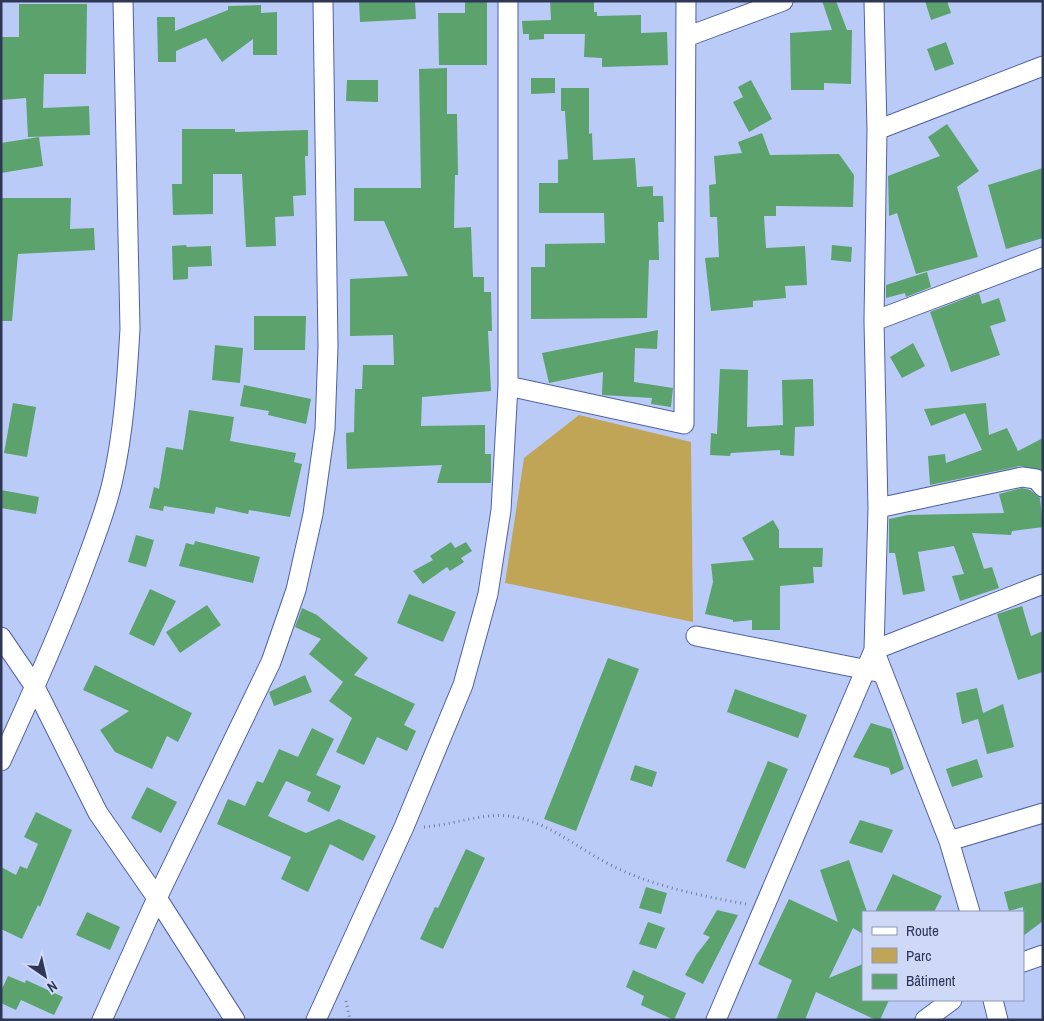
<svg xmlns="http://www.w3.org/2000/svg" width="1044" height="1021" font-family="'Archivo Narrow',sans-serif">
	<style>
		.green { fill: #c1a556 }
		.building { fill: #5ba26c }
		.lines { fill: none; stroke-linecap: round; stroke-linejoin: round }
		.minor-casing { stroke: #4f61a4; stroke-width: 21 }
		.path { stroke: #727ea3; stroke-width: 3; stroke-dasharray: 1 4; stroke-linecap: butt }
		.minor { stroke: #fff; stroke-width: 19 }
	</style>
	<rect width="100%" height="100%" fill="#bbcbf8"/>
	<!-- green -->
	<path class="green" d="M579,415L691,442L693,622L505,583L524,458Z"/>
	<!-- building -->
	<path class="building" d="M359,1H415L416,19L360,22Z
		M465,1H487V65H439L438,13H465Z
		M550,1H594V12H597V16L641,15V33L667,32L668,65L602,67V58L584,57L585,34H544V39L529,40V34H523L522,21L551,20Z
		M822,1H836L847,30H852L851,84L824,83V90H791L790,33L832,30Z
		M925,1H947L951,13L931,20Z
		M19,4H87L86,74H44L43,108L89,106L90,135L28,137L26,98L1,100V37H19Z
		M261,5V13L277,12V55H253V39L222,62L206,38L176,51V62H158L157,17H175V31L228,10V6Z
		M946,42L954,64L935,71L927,49Z
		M447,68V114H457L458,175H455L454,228L471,227L473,277H484V292H491L492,331H488L491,391L422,397L421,426L485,425V454H491V483H437L442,465L347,469L346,433L354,432L355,389H362L363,365H394L393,335L350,336V279L408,276L384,221H354V188H421L419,69Z
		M531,78H555V93L531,94Z
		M347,80H378V102L346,101Z
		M751,80L772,119L749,132L733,102L743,97L738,87Z
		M561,88H589V134L592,133L593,160L635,158L637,187L653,186V196H663L664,222H658L659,260H649L647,318L531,319V267H545V244L605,243L604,213H539V183H558V160L568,159L565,111H561Z
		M947,124L979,171L957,187L978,257L916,274L897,213L889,216L888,176L940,156L928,137Z
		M182,129H235V132L308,130V156H305L306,195L293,196L294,216L275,217L276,246L246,247L242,174H213V214L173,215L172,184H182Z
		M762,133L770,155L839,154L854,175L853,207L776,206V216H764L766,248L805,246L807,285L785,286L786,298L753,301V307L711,311L705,258L719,257L717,217H710L709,185L716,184L714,156L742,153L738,142Z
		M39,137L43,166L1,173V143Z
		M1043,168V238L1006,249L988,185Z
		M1,198H71L70,229L94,228L95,250L18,254L12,321H1Z
		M186,245L187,247L211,246L212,266L188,267V279L173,280L172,246Z
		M832,245L852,247L851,262L831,260Z
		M927,272L931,287L906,297L905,293L886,298V285Z
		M979,293L982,304L999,298L1006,321L990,326L1000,355L951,372L930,312Z
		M254,316H306L305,350H254Z
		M658,330L657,349L635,348L634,382L673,388L671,407L651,404L652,398L602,395L603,372L549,383L542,353Z
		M913,343L925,366L902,378L890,357Z
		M215,345L243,348L240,383L212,380Z
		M720,369L748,370L747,427L783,425L782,380L813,379L814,426L795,427L794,456L780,455V450L731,453L730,456L710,455L711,433L717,434Z
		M244,385L311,399L306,424L268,415L269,411L240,406Z
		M13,403L36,407L27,457L4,453Z
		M986,403L989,435L1007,428L1018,451L1043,438V471L1020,466L930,485L928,456L945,454L946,463L982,450L965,413L931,426L924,409Z
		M189,410L234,417L230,441L296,453L294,462L302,464L290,517L249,510L248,514L216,507L214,514L164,506L163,511L149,508L154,487L159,489L166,447L183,450Z
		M1022,488L1030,490L1040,498L1043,527L1012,531L1011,535L972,533L984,569L992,567L999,588L960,601L952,576L964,574L954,546L918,552L925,591L903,595L895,553H889V519L908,515L1004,513L999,494Z
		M1,490L39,497L36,514L1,508Z
		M773,520L779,530V548H823L822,567H813L814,583L780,586V630H752V620L733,622V620L705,614L713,582L711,564L754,560L742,538Z
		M136,535L154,540L146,567L128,562Z
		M195,541L260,557L253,583L179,566L186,543L194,545Z
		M451,542L455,548L466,542L472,551L461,558L464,562L450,571L447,567L423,584L413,571L433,560L430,556Z
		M150,589L176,601L154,646L129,634Z
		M409,594L456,612L443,642L397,623Z
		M207,605L221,625L180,653L166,632Z
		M1022,606L1031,636L1043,631V672L1018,680L997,614Z
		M302,608L317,615L368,658L354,675L415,704L404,725L416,731L407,751L377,737L364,765L336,752L352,718L329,701L343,682L309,654L321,639L295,627Z
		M608,658L639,669L576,831L544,819Z
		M95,665L192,713L178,742L167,736L152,769L115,752L100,730L129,711L83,690Z
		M305,675L312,692L274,706L269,692Z
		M977,688L983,713L1003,704L1014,747L987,754L978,719L962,724L956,693Z
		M735,689L807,715L798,738L727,712Z
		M871,723L891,729L904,769L891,775L889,768L853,757Z
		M312,728L334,739L316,775L341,786L329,812L307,801L311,792L286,781L268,816L306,833L339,819L376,836L363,861L330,844L308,892L281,879L291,857L217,824L228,799L245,806L257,781L263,783L279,749L298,757Z
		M977,759L983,777L952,787L946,769Z
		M768,761L788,769L745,869L726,861Z
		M635,765L657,772L652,787L630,780Z
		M147,787L177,802L161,833L131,818Z
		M36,812L72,830L40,907L38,905L22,939L1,929V867L16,875L20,866L27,869L38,844L24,837Z
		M860,820L893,830L882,853L849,843Z
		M466,849L485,858L443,949L420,939L435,907L438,908Z
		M849,860L867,912H863V934L853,928L829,978L863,964V1000H889L880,1020H876L816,992L805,1020H776L792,980L758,964L789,899L838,922L820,870Z
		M893,874L942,896L934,912H875Z
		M1043,882V921L1023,936V907L1009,911L1004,892Z
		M646,887L667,893L661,914L639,908Z
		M717,910L738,915L703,984L685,975L696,955L710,937L703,934Z
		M87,912L120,927L110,950L76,935Z
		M648,922L665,928L656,949L639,944Z
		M633,970L686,993L674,1020L641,1005L644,996L626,987Z
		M8,976L25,983L26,980L63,997L54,1015L21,1000L16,1010L1,1003V991Z"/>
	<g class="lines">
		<!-- minor casing -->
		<g class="minor-casing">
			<path id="minor" d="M874,1L877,130L874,321L878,508L874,650L949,841L970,912
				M686,37L783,1
				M877,130L1043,66
				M874,321L1043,257
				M508,386L684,424L686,1
				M878,508L1022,477L1036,479L1043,487
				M696,636L878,672
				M1,637L35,687L98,813L157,898L235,1020
				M1,761C31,696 61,630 86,562C96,535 107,507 113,479C124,430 127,379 130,329L123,1
				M949,841L1043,813
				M1023,962L1043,955
				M993,1000L998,1020
				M102,1020L157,898L271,662L296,590L313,514L325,429L328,347L323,1
				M316,1020L404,827L463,685L488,594L501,510L508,386V1
				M716,1020L874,650L1043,584
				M925,1020L952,1000"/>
		</g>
		<!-- path -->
		<path class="path" d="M424,827C454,825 486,811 515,817C551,824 576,847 607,863C650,886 698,895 746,904
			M346,1001L350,1020"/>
		<!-- minor -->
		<use href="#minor" class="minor"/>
	</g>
	<!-- border -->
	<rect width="1044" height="1021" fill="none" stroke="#2e3755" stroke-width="5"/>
	<!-- legend -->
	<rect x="862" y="911" width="162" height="90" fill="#ced8f7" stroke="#8e98b6"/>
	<rect x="872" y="927" width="25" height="8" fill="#ffffff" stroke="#8e98b6"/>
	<text x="906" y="936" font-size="15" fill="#2e3755">Route</text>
	<rect x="872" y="948" width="25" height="15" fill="#c1a556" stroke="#8e98b6"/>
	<text x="906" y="961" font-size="15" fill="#2e3755">Parc</text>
	<rect x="872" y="974" width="25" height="15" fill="#5ba26c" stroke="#8e98b6"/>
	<text x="906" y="986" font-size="15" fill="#2e3755">Bâtiment</text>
	<!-- north arrow -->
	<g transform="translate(45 976) rotate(146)" stroke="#ced8f7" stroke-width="4" paint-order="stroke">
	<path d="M0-4L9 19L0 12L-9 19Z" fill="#2e3755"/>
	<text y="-8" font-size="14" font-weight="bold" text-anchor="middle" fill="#2e3755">N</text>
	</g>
</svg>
